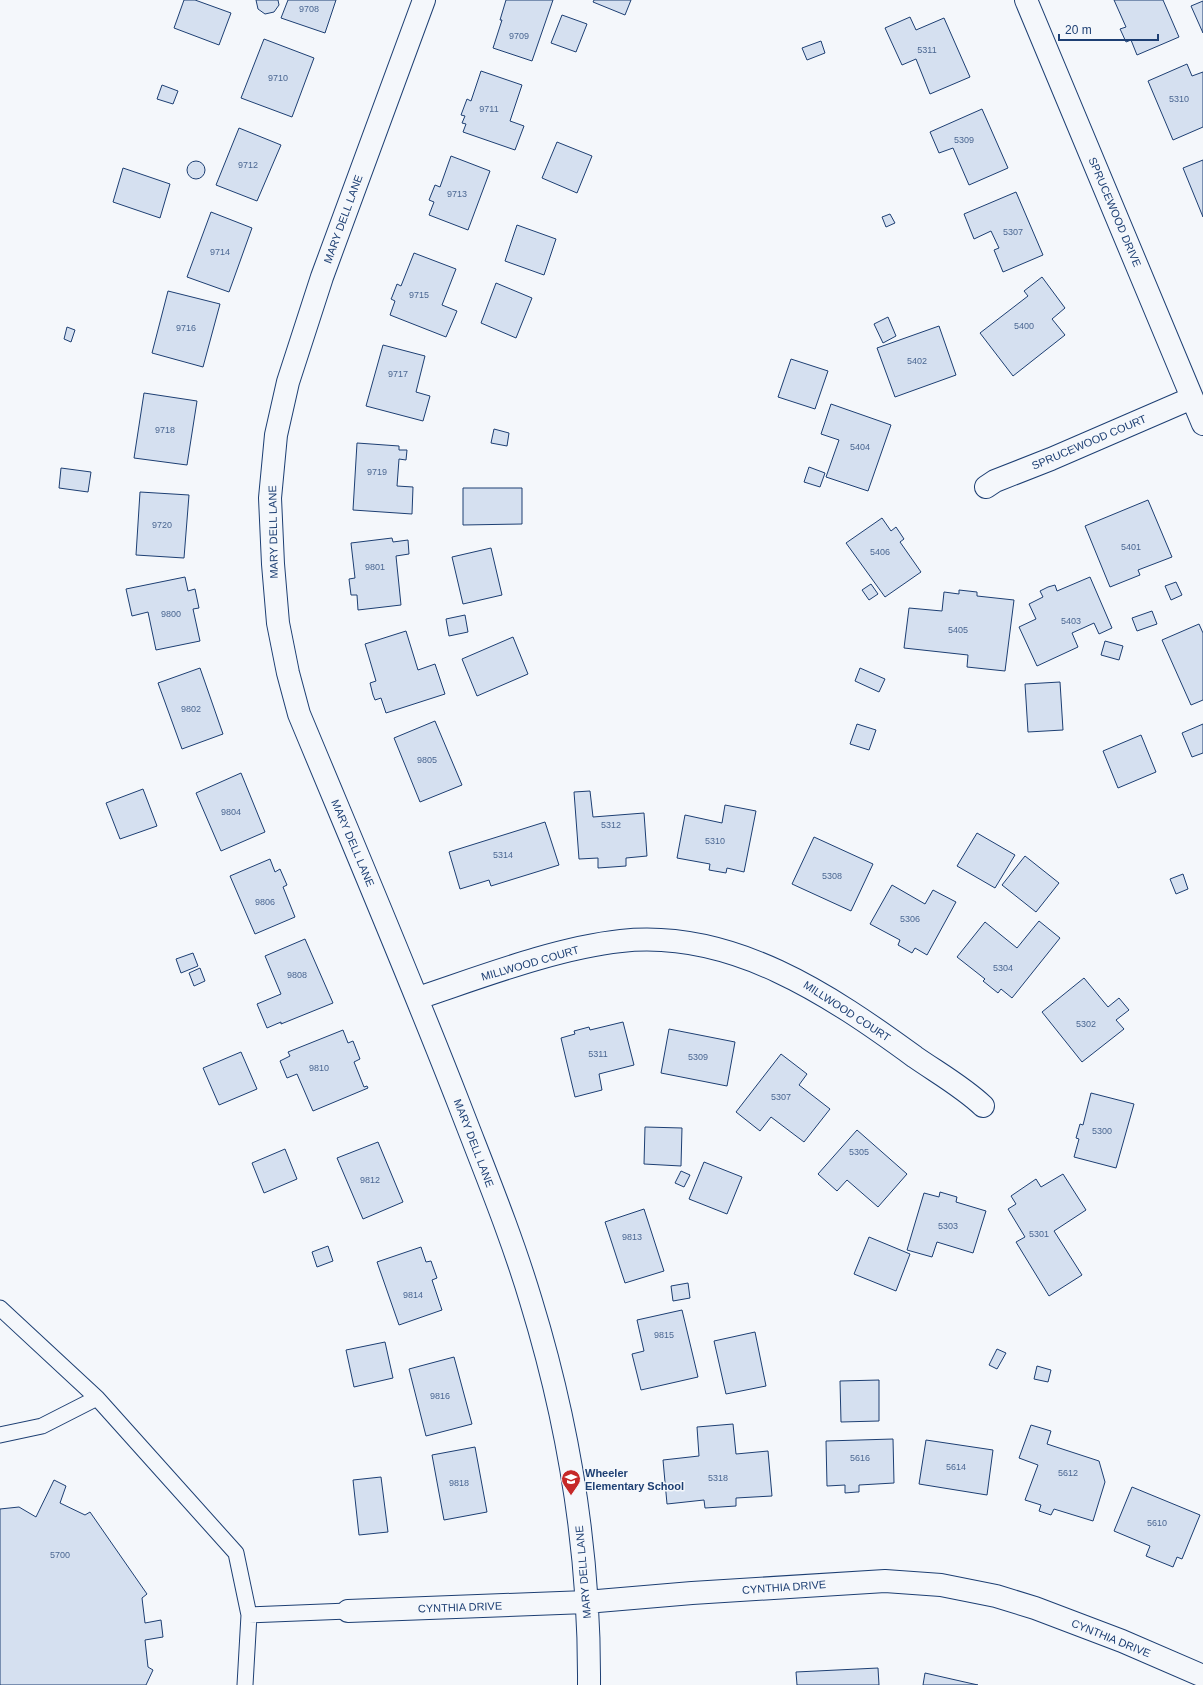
<svg xmlns="http://www.w3.org/2000/svg" width="1203" height="1685" font-family="Helvetica,sans-serif">
	<style>
		.building { fill: #d5e0f0; stroke: #1d3f73 }
		.lines { fill: none; stroke-linecap: round; stroke-linejoin: round }
		.lane-casing { stroke: #1d3f73; stroke-width: 17 }
		.street-casing { stroke: #1d3f73; stroke-width: 24 }
		.lane { stroke: #f4f7fb; stroke-width: 15 }
		.street { stroke: #f4f7fb; stroke-width: 22 }
		.labels { text-anchor: middle; stroke-width: 3; stroke-linejoin: round; paint-order: stroke }
		.number-label { font-size: 9px; fill: #4b6792 }
		.street-label { font-size: 11px; fill: #1d3f73; stroke: #f4f7fb }
		.poi-label { font-size: 11px; font-weight: bold; fill: #1d3f73; stroke: #f4f7fb; text-anchor: start }
	</style>
	<rect width="100%" height="100%" fill="#f4f7fb"/>
	<!-- building -->
	<path class="building" d="M184,0H195L231,13L219,45L174,28Z
		M256,0H278L279,5L274,12L265,14L258,9Z
		M288,0H336L325,33L281,18Z
		M506,0H553L532,61L493,48L502,20H500Z
		M594,0H631L625,15L593,2Z
		M1114,0H1163L1179,37L1137,55L1131,40L1126,42L1121,31L1120,29L1126,27Z
		M1203,1V33L1191,6Z
		M562,15L587,24L576,52L551,43Z
		M910,17L916,30L944,18L970,77L930,94L916,59L902,65L885,28Z
		M264,39L314,58L292,117L241,98Z
		M821,41L825,53L807,60L802,48Z
		M1187,64L1192,76L1203,72V127L1173,140L1148,81Z
		M481,71L522,85L510,121L524,126L515,150L463,132L466,124L462,123L465,116L461,115L467,99L471,101Z
		M162,85L178,91L173,104L157,99Z
		M982,109L1008,168L969,185L953,148L939,153L930,132Z
		M239,128L281,145L257,201L216,185Z
		M557,142L592,156L577,193L542,178Z
		M451,156L490,171L468,230L429,215L434,202L429,200L435,185L440,187Z
		M1203,160V217L1183,168Z
		M187 170a9 9 0 1 1 18 0a9 9 0 1 1-18 0Z
		M123,168L170,184L160,218L113,202Z
		M1016,192L1043,255L1003,272L994,250L999,248L991,231L974,239L964,214Z
		M211,212L252,228L229,292L187,277Z
		M890,214L895,223L886,227L882,217Z
		M517,225L556,239L544,275L505,261Z
		M414,253L456,269L442,305L457,311L446,337L390,315L395,301L391,299L392,297L397,284L401,286Z
		M1042,277L1065,308L1052,319L1065,335L1013,376L980,333L1028,296L1024,291Z
		M496,283L532,298L516,338L481,323Z
		M168,291L220,304L203,367L152,353Z
		M888,317L896,336L883,343L874,324Z
		M939,326L956,375L895,397L877,348Z
		M67,327L75,330L71,342L64,339Z
		M383,345L425,356L416,392L430,396L423,421L366,406Z
		M791,359L828,371L815,409L778,397Z
		M144,393L197,401L187,465L134,458Z
		M831,404L891,425L868,491L826,477L839,440L821,434Z
		M494,429L509,433L507,446L491,443Z
		M357,443L399,446V450H407L406,460L399,459L397,486L413,487L412,514L353,510Z
		M809,467L825,473L820,487L804,482Z
		M61,468L91,472L88,492L59,488Z
		M463,488H522V524L463,525Z
		M140,492L189,495L184,558L136,555Z
		M1148,500L1172,557L1138,570L1140,575L1110,587L1085,526Z
		M882,518L891,531L896,527L904,539L900,542L921,572L885,597L846,543Z
		M392,538L393,542L408,540L409,554L396,556L401,605L358,610L357,595H351L349,579L355,578L351,543Z
		M491,548L502,595L463,604L452,557Z
		M185,577L188,591L195,589L199,608L193,609L200,641L156,650L148,612L132,616L126,589Z
		M1090,577L1112,628L1099,634L1094,623L1072,633L1078,647L1037,666L1019,627L1036,619L1029,604L1043,597L1040,591L1048,587L1055,585L1057,591Z
		M1176,582L1182,595L1171,600L1165,586Z
		M871,584L878,594L869,600L862,590Z
		M959,590L977,592V596L1014,600L1005,671L967,667L968,655L904,648L909,608L942,611L944,592L959,594Z
		M1152,611L1157,624L1137,631L1132,618Z
		M465,615L468,632L449,636L446,619Z
		M1199,624L1203,633V700L1191,705L1162,640Z
		M406,631L418,670L435,664L445,694L386,713L381,698L375,700L373,695L370,683L376,681L365,644Z
		M513,637L528,674L477,696L462,659Z
		M1105,641L1123,646L1119,660L1101,655Z
		M200,668L223,734L182,749L158,683Z
		M860,668L885,679L879,692L855,681Z
		M1060,682L1063,730L1028,732L1025,684Z
		M435,721L462,785L420,802L394,738Z
		M857,724L876,730L869,750L850,744Z
		M1203,724V753L1192,757L1182,733Z
		M1141,735L1156,772L1118,788L1103,751Z
		M241,773L265,832L221,851L196,793Z
		M143,789L157,826L120,839L106,803Z
		M590,791L593,817L644,813L647,856L626,858V866L598,868V858L579,859L574,792Z
		M725,805L756,811L744,872L727,868L726,873L709,870L710,864L677,858L685,815L722,823Z
		M545,822L559,865L491,886L489,880L460,889L449,852Z
		M977,833L1015,855L995,888L957,866Z
		M814,837L873,864L851,911L792,884Z
		M1025,856L1059,883L1036,912L1002,885Z
		M270,859L275,872L280,869L287,885L283,887L295,917L255,934L230,876Z
		M1183,874L1188,889L1176,894L1170,879Z
		M892,885L925,904L933,890L956,902L927,955L915,948L912,953L898,945L900,940L870,924Z
		M1039,921L1060,938L1012,998L1001,989L998,993L983,981L985,979L957,957L985,922L1017,948Z
		M305,939L333,1003L281,1024V1022L267,1028L257,1004L281,994L265,956Z
		M193,953L198,966L181,973L176,959Z
		M200,968L205,981L194,986L189,973Z
		M1084,978L1108,1007L1119,998L1129,1010L1116,1020L1124,1029L1082,1062L1042,1012Z
		M623,1022L634,1065L599,1074L602,1090L575,1097L561,1038L575,1034L574,1031L589,1027L590,1030Z
		M669,1029L735,1042L727,1086L661,1073Z
		M343,1030L348,1043L353,1041L360,1059L354,1062L364,1087L367,1086L368,1088L313,1111L297,1074L287,1078L280,1061L290,1056L288,1052Z
		M241,1052L257,1089L219,1105L203,1068Z
		M781,1054L807,1074L799,1085L830,1109L804,1142L771,1117L760,1131L736,1112Z
		M1091,1093L1134,1104L1116,1168L1074,1157L1079,1139L1076,1138L1080,1124L1083,1125Z
		M645,1127L682,1128L681,1166L644,1164Z
		M857,1130L907,1174L878,1207L847,1180L837,1191L818,1174Z
		M378,1142L403,1202L363,1219L337,1158Z
		M285,1149L297,1179L264,1193L252,1163Z
		M704,1162L742,1177L727,1214L689,1199Z
		M681,1171L690,1175L684,1187L675,1183Z
		M1063,1174L1086,1210L1054,1231L1082,1275L1049,1296L1016,1242L1025,1237L1008,1209L1016,1204L1011,1196L1036,1179L1041,1187Z
		M940,1192L957,1197L956,1202L986,1211L973,1253L937,1242L932,1257L907,1250L924,1193L939,1197Z
		M644,1209L664,1271L625,1283L605,1222Z
		M869,1237L910,1254L896,1291L854,1274Z
		M328,1246L333,1261L317,1267L312,1252Z
		M421,1247L426,1262L431,1261L437,1278L432,1280L442,1310L399,1325L377,1262Z
		M688,1283L690,1298L673,1301L671,1286Z
		M682,1310L698,1377L641,1390L632,1354L644,1351L637,1320Z
		M755,1332L766,1386L726,1394L714,1341Z
		M385,1342L393,1378L354,1387L346,1350Z
		M997,1349L1006,1353L997,1369L989,1365Z
		M454,1357L472,1424L426,1436L409,1369Z
		M1037,1366L1051,1370L1048,1382L1034,1379Z
		M879,1380V1421L841,1422L840,1381Z
		M733,1424L736,1454L768,1451L772,1496L736,1498V1506L705,1508L704,1500L667,1504L663,1460L699,1456L697,1427Z
		M1031,1425L1051,1431L1047,1444L1099,1461L1105,1482L1093,1521L1054,1509L1051,1515L1039,1511L1041,1505L1025,1500L1038,1465L1019,1458Z
		M893,1439L894,1483L859,1485V1492H857L845,1493V1485L827,1486L826,1441Z
		M926,1440L993,1450L987,1495L919,1484Z
		M475,1447L487,1512L444,1520L432,1455Z
		M381,1477L388,1532L359,1535L353,1480Z
		M54,1480L66,1486L60,1503L85,1515L90,1512L147,1594L142,1598L145,1623L161,1620L163,1637L145,1640L148,1667L153,1670L146,1685H0V1509L19,1507L36,1517Z
		M1132,1487L1200,1515L1182,1559L1177,1557L1173,1567L1146,1556L1150,1546L1114,1531Z
		M878,1668L879,1685H797L796,1672Z
		M925,1673L969,1683L978,1685H923Z"/>
	<g class="lines">
		<!-- lane casing -->
		<g class="lane-casing">
			<path id="lane" d="M0,1308L97,1398L236,1553L249,1615L348,1611
				M0,1435L42,1426L97,1398
				M245,1685L249,1615"/>
		</g>
		<!-- street casing -->
		<g class="street-casing">
			<path id="street" d="M424,0L322,277L288,382L276,435L270,498L273,564L278,623L288,673L299,714C353,844 408,973 459,1104C484,1169 511,1234 531,1301C569,1425 590,1555 589,1685
				M1026,0L1203,424
				M986,487L995,481L1051,459L1192,398
				M418,998C481,977 556,948 621,941C732,929 830,995 915,1057C938,1073 963,1087 983,1106
				M348,1611L586,1602L692,1593L885,1581L941,1585L996,1596L1035,1608L1122,1641L1203,1676"/>
		</g>
		<!-- lane -->
		<use href="#lane" class="lane"/>
		<!-- street -->
		<use href="#street" class="street"/>
	</g>
	<!-- icons -->
	<defs>
		<g id="school-pin" transform="scale(1)"><path d="M0 17L-7.5 6A9.5 9.5 0 1 1 7.5 6Z" fill="#c62828" stroke="#f4f7fb"/><path d="M0-5L7-2L0 1L-7-2ZM-4 1L0 2.5L4 1V4Q0 6-4 4Z" fill="#fff"/></g>
	</defs>
	<g fill-rule="evenodd">
		<use href="#school-pin" x="571" y="1479"/>
	</g>
	<g class="labels">
		<!-- number labels -->
		<g class="number-label">
			<text x="309" y="12">9708</text>
			<text x="519" y="39">9709</text>
			<text x="927" y="53">5311</text>
			<text x="278" y="81">9710</text>
			<text x="1179" y="102">5310</text>
			<text x="489" y="112">9711</text>
			<text x="964" y="143">5309</text>
			<text x="248" y="168">9712</text>
			<text x="457" y="197">9713</text>
			<text x="1013" y="235">5307</text>
			<text x="220" y="255">9714</text>
			<text x="419" y="298">9715</text>
			<text x="1024" y="329">5400</text>
			<text x="186" y="331">9716</text>
			<text x="917" y="364">5402</text>
			<text x="398" y="377">9717</text>
			<text x="165" y="433">9718</text>
			<text x="860" y="450">5404</text>
			<text x="377" y="475">9719</text>
			<text x="162" y="528">9720</text>
			<text x="1131" y="550">5401</text>
			<text x="880" y="555">5406</text>
			<text x="375" y="570">9801</text>
			<text x="171" y="617">9800</text>
			<text x="1071" y="624">5403</text>
			<text x="958" y="633">5405</text>
			<text x="191" y="712">9802</text>
			<text x="427" y="763">9805</text>
			<text x="231" y="815">9804</text>
			<text x="611" y="828">5312</text>
			<text x="715" y="844">5310</text>
			<text x="503" y="858">5314</text>
			<text x="832" y="879">5308</text>
			<text x="265" y="905">9806</text>
			<text x="910" y="922">5306</text>
			<text x="1003" y="971">5304</text>
			<text x="297" y="978">9808</text>
			<text x="1086" y="1027">5302</text>
			<text x="598" y="1057">5311</text>
			<text x="698" y="1060">5309</text>
			<text x="319" y="1071">9810</text>
			<text x="781" y="1100">5307</text>
			<text x="1102" y="1134">5300</text>
			<text x="859" y="1155">5305</text>
			<text x="370" y="1183">9812</text>
			<text x="948" y="1229">5303</text>
			<text x="1039" y="1237">5301</text>
			<text x="632" y="1240">9813</text>
			<text x="413" y="1298">9814</text>
			<text x="664" y="1338">9815</text>
			<text x="440" y="1399">9816</text>
			<text x="860" y="1461">5616</text>
			<text x="956" y="1470">5614</text>
			<text x="1068" y="1476">5612</text>
			<text x="718" y="1481">5318</text>
			<text x="459" y="1486">9818</text>
			<text x="1157" y="1526">5610</text>
			<text x="60" y="1558">5700</text>
		</g>
		<!-- street labels -->
		<g class="street-label">
			<text transform="translate(1115 212) rotate(67)" y="4">SPRUCEWOOD DRIVE</text>
			<text transform="translate(343 219) rotate(-70)" y="4">MARY DELL LANE</text>
			<text transform="translate(1089 442) rotate(-23)" y="4">SPRUCEWOOD COURT</text>
			<text transform="translate(273 532) rotate(-91)" y="4">MARY DELL LANE</text>
			<text transform="translate(353 843) rotate(67)" y="4">MARY DELL LANE</text>
			<text transform="translate(530 963) rotate(-16)" y="4">MILLWOOD COURT</text>
			<text transform="translate(847 1011) rotate(33)" y="4">MILLWOOD COURT</text>
			<text transform="translate(474 1143) rotate(69)" y="4">MARY DELL LANE</text>
			<text transform="translate(583 1572) rotate(-95)" y="4">MARY DELL LANE</text>
			<text transform="translate(784 1587) rotate(-4)" y="4">CYNTHIA DRIVE</text>
			<text transform="translate(460 1607) rotate(-2)" y="4">CYNTHIA DRIVE</text>
			<text transform="translate(1111 1638) rotate(22)" y="4">CYNTHIA DRIVE</text>
		</g>
		<!-- poi labels -->
		<g class="poi-label">
			<text x="585" y="1477">Wheeler<tspan x="585" dy="13">Elementary School</tspan></text>
		</g>
	</g>
	<!-- scale -->
	<path d="M1059 34v6h99v-6" fill="none" stroke="#1d3f73" stroke-width="2"/>
	<text x="1065" y="34" font-size="12" fill="#1d3f73" stroke="#f4f7fb" stroke-width="3" paint-order="stroke">20 m</text>
</svg>
